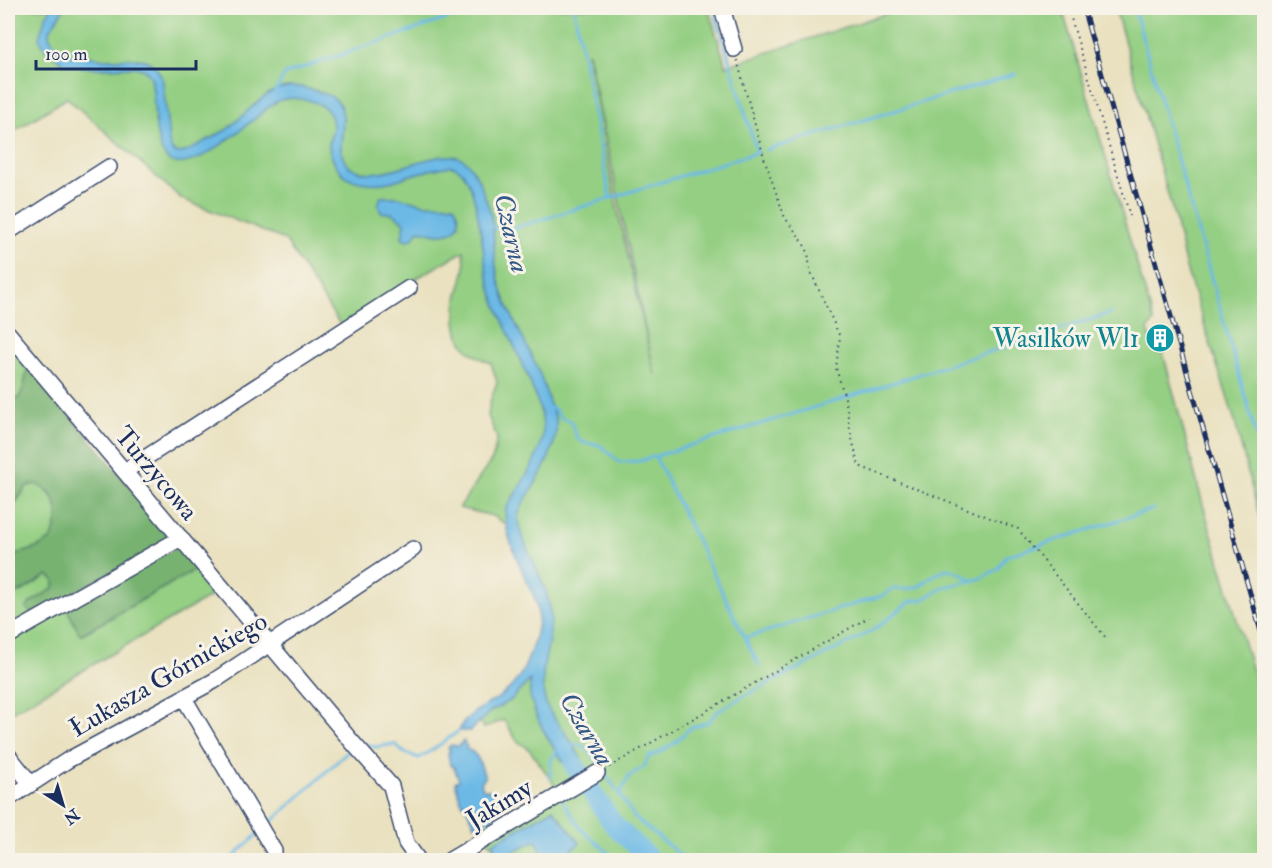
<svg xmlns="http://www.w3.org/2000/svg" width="1272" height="868" font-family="'IM FELL Double Pica',serif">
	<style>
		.green { fill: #94cf83; stroke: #587f70; stroke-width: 1.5; fill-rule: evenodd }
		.forest { fill: #77b271; stroke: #497068; stroke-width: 1.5 }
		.water { fill: #6cb9e6; stroke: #4474a2; stroke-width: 1.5 }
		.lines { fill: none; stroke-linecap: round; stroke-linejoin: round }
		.stream { stroke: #6cb9e6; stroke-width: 3 }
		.river { stroke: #6cb9e6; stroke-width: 20 }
		.minor-casing { stroke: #3a4a6d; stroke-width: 18 }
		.path { stroke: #3a4a6d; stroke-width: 2; stroke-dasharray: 1.5 4.5; stroke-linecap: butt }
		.minor { stroke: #fff; stroke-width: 15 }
		.rail-casing { stroke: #1b2f5e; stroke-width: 5 }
		.rail { stroke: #f7f3e8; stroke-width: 3; stroke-dasharray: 9; stroke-linecap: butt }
		.labels { text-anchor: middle; stroke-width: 6; stroke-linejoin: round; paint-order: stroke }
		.culture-label { font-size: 26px; fill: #0d838f; stroke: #f7f3e8; text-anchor: end }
		.street-label { font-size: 26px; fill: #1b2f5e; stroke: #f7f3e8 }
		.water-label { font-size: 27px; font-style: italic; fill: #335887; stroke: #f7f3e8 }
	</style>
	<rect width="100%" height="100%" fill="#f7f3e8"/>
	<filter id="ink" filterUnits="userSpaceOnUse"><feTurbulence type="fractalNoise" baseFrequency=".0167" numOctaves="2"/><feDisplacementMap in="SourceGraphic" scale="12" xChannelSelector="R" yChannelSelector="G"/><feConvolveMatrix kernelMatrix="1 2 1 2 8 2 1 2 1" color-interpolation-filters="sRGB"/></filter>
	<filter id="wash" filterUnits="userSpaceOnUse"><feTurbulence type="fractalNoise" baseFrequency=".008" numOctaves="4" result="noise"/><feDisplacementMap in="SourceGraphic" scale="24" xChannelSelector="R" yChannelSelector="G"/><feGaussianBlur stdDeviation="1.35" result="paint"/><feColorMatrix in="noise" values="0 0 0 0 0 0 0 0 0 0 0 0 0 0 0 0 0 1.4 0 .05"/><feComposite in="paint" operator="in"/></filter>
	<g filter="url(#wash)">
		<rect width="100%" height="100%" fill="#e9e1bf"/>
		<!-- green -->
		<path class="green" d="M8,8H708L726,66L903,8H1062L1154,322L1148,329L1154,351L1163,353L1203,505L1264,711V860H502L485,836L558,792L550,778L529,749L517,741L504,720L484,728L479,721L491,711L510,701L530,679L544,607L510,527L493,516L459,508L493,458L497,438L488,416L490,402L497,382L491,363C458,351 453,331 457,299C459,288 464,277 465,266C465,261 464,256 464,251L422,275L341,326L285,240L182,199L67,98L8,135ZM587,52H588L655,376L616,203Z
			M1115,8H1264V535L1234,418L1186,268L1175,219Z
			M8,341L28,365L24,386L19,398L8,401Z
			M36,484C55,493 60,506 56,526C55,530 53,536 51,539C42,548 19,554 8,557V514L27,486Z
			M198,568L218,592L8,714V641L66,607L81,635Z
			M48,575L54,580V588L44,595L48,607L8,630V593H19Z"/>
		<!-- forest -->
		<path class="forest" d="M28,365L169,533V540L48,607L31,613L26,608L31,602L54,588V580L48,575L19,593H8V557C19,554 42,548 51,539C53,536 55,530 56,526C60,506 55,493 36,484L27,486L8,514V401L19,398L24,386Z
			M180,546L198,568L80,635L66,607Z"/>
		<!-- water -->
		<path class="water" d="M52,8H64L50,30L49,36C54,45 62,54 73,56C74,56 81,56 82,56C90,56 98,58 105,59C131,60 153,50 163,82L169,141L171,148L175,153C186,154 194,147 204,142C211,138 219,134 226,130C250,113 267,82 300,87C310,89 332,94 338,102C353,123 327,155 354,169C384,185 440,143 464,160C471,165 475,173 479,181C483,192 488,203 491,215C495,232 493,250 496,267C502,305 524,337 539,372C543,382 546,392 549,402C551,408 555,415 556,421C559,443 543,471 532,489C527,497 520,507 518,516C517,525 521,533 524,541C533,563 547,586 550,609C555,642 534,674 547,706C553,719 563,729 571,741C577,751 583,762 589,772L576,780C560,757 540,731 532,703C529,696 530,688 530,680L510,701L491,711L470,731H459C467,712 486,706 501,696C513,687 523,673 528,659C533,645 539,628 538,614C537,599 530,588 524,575C516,555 503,531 506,509C519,487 542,456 543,431C544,412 531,384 523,366C510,336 494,306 487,273C482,252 478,167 451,166C437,168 424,171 411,175C404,177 397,181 389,182C375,185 353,184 342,173C335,166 329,154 329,144C329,138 333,133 333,127C333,110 321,103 307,100C298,98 285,97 276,102C258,113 181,191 163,153C152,130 156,102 151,77L145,70L135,67L98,68L80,67L64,64L44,47L39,38L46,16Z
			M381,197H398L425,204L454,205C464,221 459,235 438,234C432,233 425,231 419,230L412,239L407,240L402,238L405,223L394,214L381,212L378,205Z
			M464,741L465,745L467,746L466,749C479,752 481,767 485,778L481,782L483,789L492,791L500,812C494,818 488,823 479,822L478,825H475L465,805L463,804L460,799L455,782L459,780L454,767L450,765L448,753L450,751L448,748L451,745L458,746L462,742Z
			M553,809L580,843L559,860H546L536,840L500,858L493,843Z"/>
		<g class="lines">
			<!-- stream -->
			<path class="stream" d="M574,8L610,198
				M714,8L757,153
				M1134,8L1264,462
				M274,94L285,74L478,8
				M766,150L1015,74
				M488,226L508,230L758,152
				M548,408L554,409L561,418L571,421L577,438L584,443L600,445L619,462L640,461L845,398L1111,313
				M655,456L745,638L884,595L892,589H907L920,586L931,577L946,569L958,572L971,579
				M745,638L759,665
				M361,743L375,747L395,744L403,752L419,758C434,750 445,740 459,731
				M571,744C586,744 592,752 599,764
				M607,776L635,818L686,860
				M550,778L551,760L558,749
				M619,796L629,776L644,767L649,756L657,754L677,741L690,728L708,722L717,712L740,698L872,631L911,601L922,600L944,587L979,579L998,569L1006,556L1154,509
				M563,801L581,829L617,860
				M266,827L352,748
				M230,860L259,833"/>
			<!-- river -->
			<path class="river" d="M574,765L614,825L651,860"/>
		</g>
	</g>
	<g filter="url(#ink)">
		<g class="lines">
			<!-- minor casing -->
			<g class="minor-casing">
				<path id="minor" d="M722,8L734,49
					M8,232L109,167
					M8,333L353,743L391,786L406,843L418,860
					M125,471L409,288
					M8,636L181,538
					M184,698L274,851
					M8,755L31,784
					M8,799L68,760L214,681L413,549
					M450,860L597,773"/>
			</g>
			<!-- path -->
			<path class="path" d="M1068,8L1130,216
				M737,60L765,161L785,218L801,239L808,252L810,270L840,337L836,368L845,398L851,435L859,466L1018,529L1106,638
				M609,767L869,617"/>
			<!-- minor -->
			<use href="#minor" class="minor"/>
			<!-- rail casing -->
			<g class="rail-casing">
				<path id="rail" d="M1083,8L1264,642"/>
			</g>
			<!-- rail -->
			<use href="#rail" class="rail"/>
		</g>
	</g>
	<!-- icons -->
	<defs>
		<g id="building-disc" transform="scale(1.5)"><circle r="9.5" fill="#0f9aa8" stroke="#f7f3e8"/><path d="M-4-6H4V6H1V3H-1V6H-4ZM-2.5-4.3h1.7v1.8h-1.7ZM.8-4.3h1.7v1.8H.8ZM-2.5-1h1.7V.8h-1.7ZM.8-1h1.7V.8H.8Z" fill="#fff"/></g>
	</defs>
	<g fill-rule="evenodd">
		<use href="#building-disc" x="1160" y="338"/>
	</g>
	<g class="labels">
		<!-- culture labels -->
		<g class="culture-label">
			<text x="1139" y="347">Wasilków Wl1</text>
		</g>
		<!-- street labels -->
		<g class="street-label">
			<text transform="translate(157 473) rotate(50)" y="9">Turzycowa</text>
			<text transform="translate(168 674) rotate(-30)" y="9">Łukasza Górnickiego</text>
			<text transform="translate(499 803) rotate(-31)" y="9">Jakimy</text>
		</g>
		<!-- water labels -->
		<g class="water-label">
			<text transform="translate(512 233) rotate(77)" y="9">Czarna</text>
			<text transform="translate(587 729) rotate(59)" y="9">Czarna</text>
		</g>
	</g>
	<!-- margin -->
	<rect width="1272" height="868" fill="none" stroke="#f7f3e8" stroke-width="30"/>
	<!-- north arrow -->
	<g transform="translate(63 805) rotate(143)" stroke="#f7f3e8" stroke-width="4.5" paint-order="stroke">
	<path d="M0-4.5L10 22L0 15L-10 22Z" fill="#1b2f5e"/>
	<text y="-9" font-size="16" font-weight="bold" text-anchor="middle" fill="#1b2f5e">N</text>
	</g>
	<!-- scale -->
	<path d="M36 60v9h160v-9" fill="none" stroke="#1b2f5e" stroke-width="3"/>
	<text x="45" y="60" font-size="18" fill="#1b2f5e" stroke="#f7f3e8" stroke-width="4.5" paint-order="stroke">100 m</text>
</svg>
